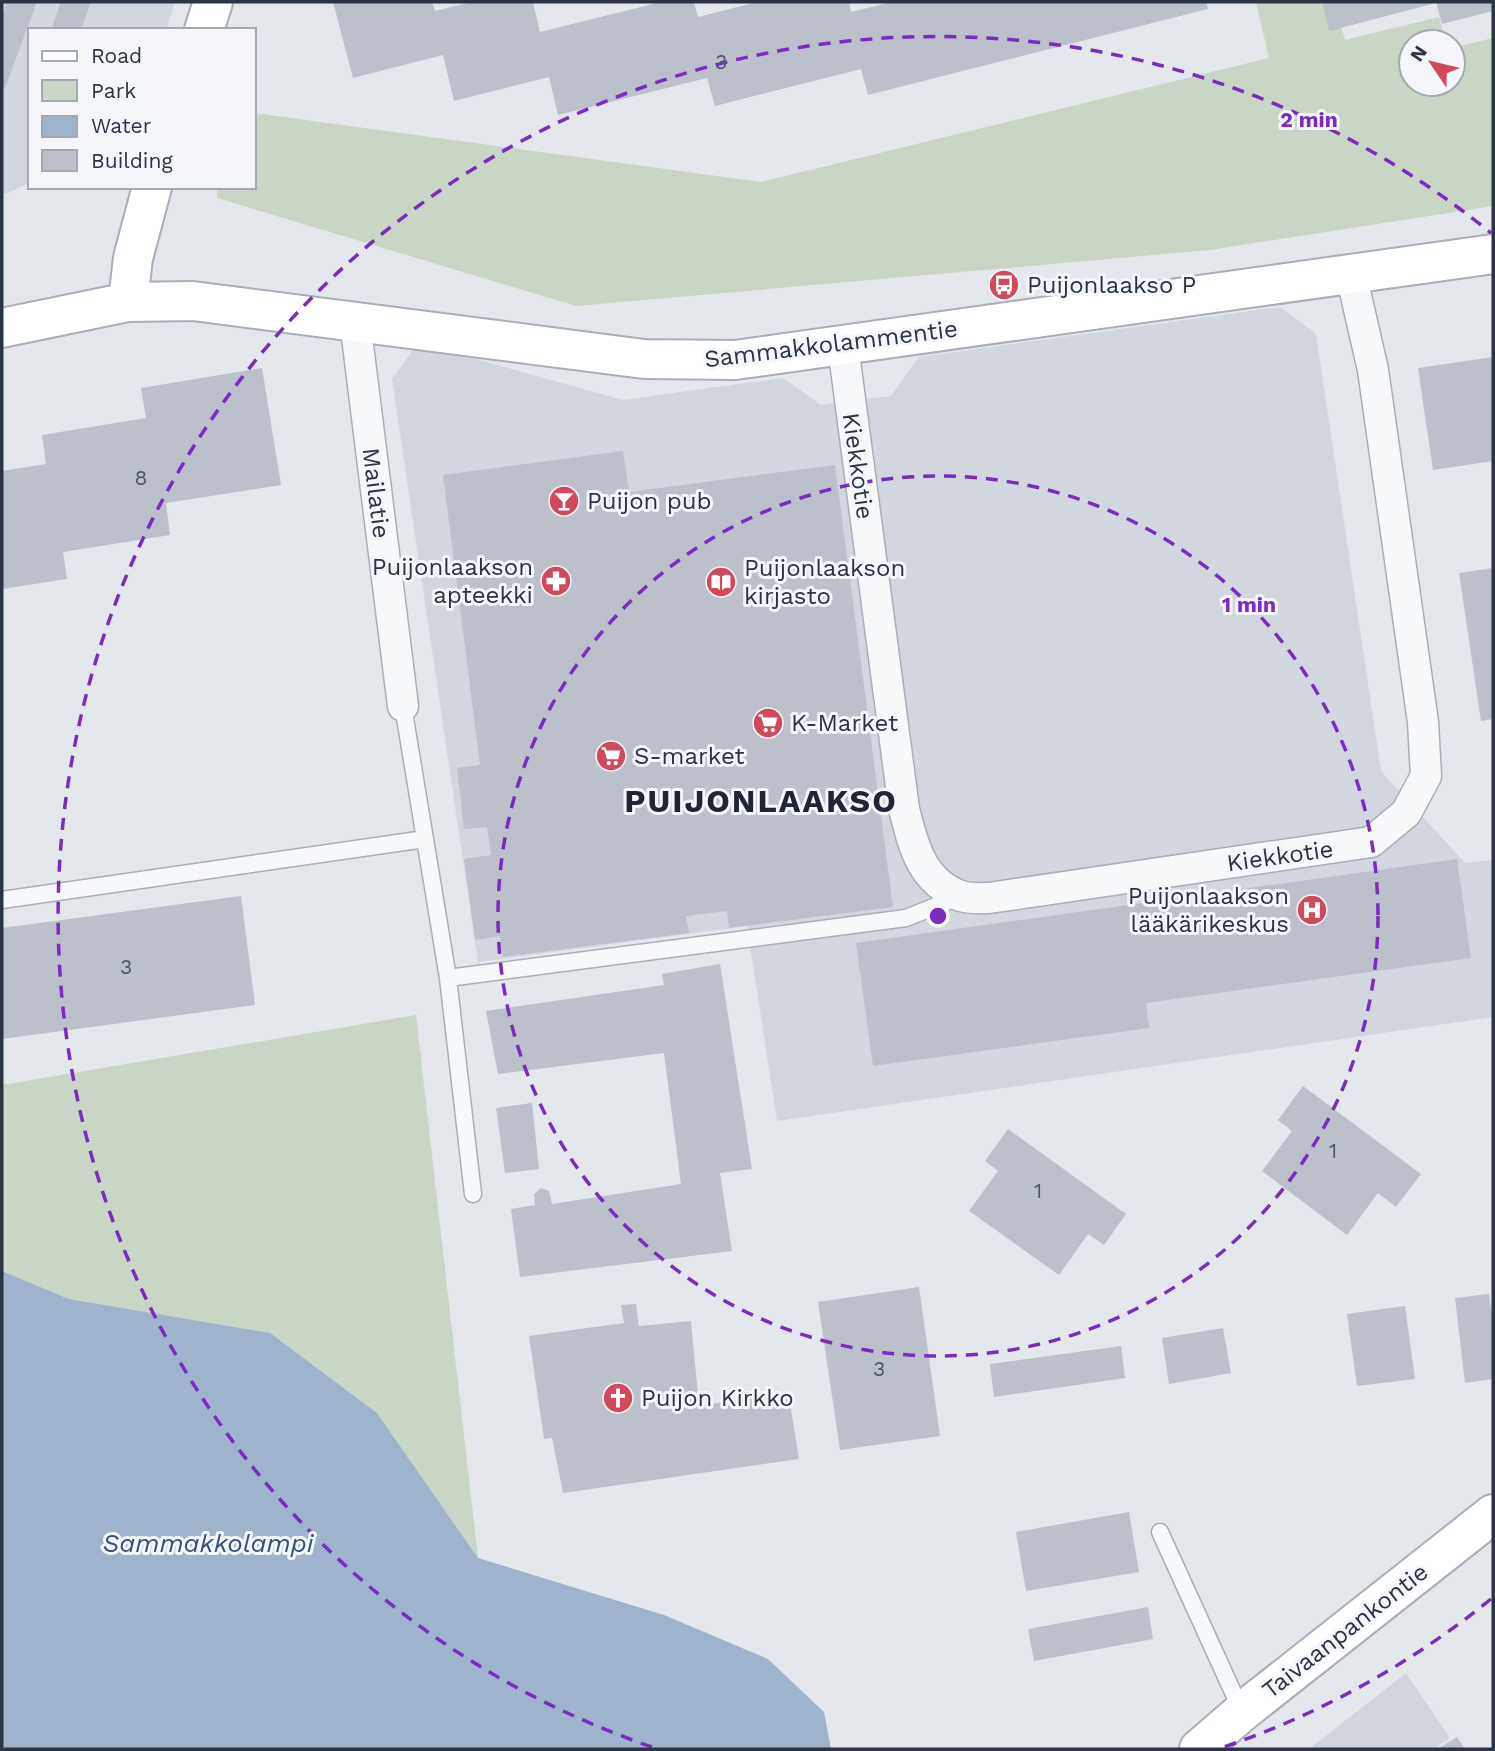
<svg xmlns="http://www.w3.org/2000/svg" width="1495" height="1751" font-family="'Work Sans',sans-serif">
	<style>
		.built { fill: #d2d6de }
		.green { fill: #c9d6c5 }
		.water { fill: #9fb4cc }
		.building { fill: #bbc0ca }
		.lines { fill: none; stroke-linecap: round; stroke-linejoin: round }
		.lane-casing { stroke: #a9aeb7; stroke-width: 19 }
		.street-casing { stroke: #a9aeb7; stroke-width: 33 }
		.secondary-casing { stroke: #a9aeb7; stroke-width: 42 }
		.lane { stroke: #f7f8fa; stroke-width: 16 }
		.street { stroke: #f7f8fa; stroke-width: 30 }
		.secondary { stroke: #fff; stroke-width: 38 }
		.ring { fill: none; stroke: #7b2cbf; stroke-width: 3.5; stroke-dasharray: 12 9 }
		.labels { text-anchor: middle; stroke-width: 6; stroke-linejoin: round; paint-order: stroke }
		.number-label { font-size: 21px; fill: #4f5766 }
		.poi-label { font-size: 24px; fill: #2b3445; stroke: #f4f6f9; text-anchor: start }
		.street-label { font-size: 24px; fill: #2b3445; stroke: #f4f6f9 }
		.water-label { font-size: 26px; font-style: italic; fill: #34527a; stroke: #f4f6f9 }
		.district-label { font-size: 32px; font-weight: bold; letter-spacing: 2px; fill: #1d2536; stroke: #f4f6f9 }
		.centre { fill: #7b2cbf; stroke: #f4f6f9; stroke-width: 3.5 }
		.ring-label { font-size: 21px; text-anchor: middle; font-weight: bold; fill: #7b2cbf; stroke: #f4f6f9; stroke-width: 6; stroke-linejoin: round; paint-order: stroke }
	</style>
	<rect width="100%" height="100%" fill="#e4e7ec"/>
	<!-- built -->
	<path class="built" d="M2,2H175L166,30H30V183L2,195Z
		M1280,307L1316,334L1381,771L1465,863L1493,860V1017L777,1121L747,926L478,962L392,379L418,343L623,400L783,378L821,405L891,396L919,357Z
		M1406,1673L1450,1738L1433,1749H1309Z"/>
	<!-- green -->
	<path class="green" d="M1256,2H1335L1345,40L1439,17L1446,42H1411V84H1453V48L1493,38V206L1210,250L576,306L217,198V187H254V113L761,182L1269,58Z
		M416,1015L478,1558L377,1413L270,1334L69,1299L2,1271V1085Z"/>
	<!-- water -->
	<path class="water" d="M2,1271L69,1299L270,1333L377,1413L478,1558L664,1615L768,1659L824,1712L831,1749H2Z"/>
	<!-- building -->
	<path class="building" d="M7,2H37L5,88L2,87V16Z
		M61,2H91L81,30H51Z
		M333,2H432L435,11L472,2H533L540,32L661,2H694L698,17L757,2H849L851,12L892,2H1206L1208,9L868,95L861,69L715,106L707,78L558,115L549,77L454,101L443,55L353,78Z
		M1322,2H1436V3L1329,31Z
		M1436,2H1493V11L1442,24Z
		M1493,357V461L1433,470L1418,368Z
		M262,368L281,485L166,503L170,535L63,552L67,579L2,589V471L46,464L42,435L146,418L141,388Z
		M623,451L629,492L835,465L893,907L729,928L727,911L686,916L689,933L503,957L500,936L475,940L464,859L491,855L487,827L464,829L457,768L480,765L443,475Z
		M1493,568V719L1481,721L1459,573Z
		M1457,859L1471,958L1146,1003L1149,1028L873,1066L856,943Z
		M241,896L255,1005L2,1039V928Z
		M720,964L752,1169L720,1173L732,1251L520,1277L511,1209L535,1205L534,1194L541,1188L549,1191L552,1204L681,1184L664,1053L498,1074L486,1011L664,985L662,974Z
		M1303,1086L1421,1174L1396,1207L1378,1193L1347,1235L1262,1171L1292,1131L1278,1120Z
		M532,1103L539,1169L505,1173L496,1108Z
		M1008,1129L1126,1214L1104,1245L1088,1234L1059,1275L969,1211L998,1171L985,1161Z
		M919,1287L940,1436L840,1450L818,1302Z
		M1489,1294L1493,1325V1379L1465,1383L1455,1298Z
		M636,1304L639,1326L691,1321L699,1406L788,1391L799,1459L563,1493L552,1438L544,1439L529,1336L624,1323L621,1305Z
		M1405,1306L1415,1379L1357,1386L1347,1314Z
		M1223,1328L1231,1373L1169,1384L1162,1338Z
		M1121,1346L1125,1378L994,1397L990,1364Z
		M1129,1512L1139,1572L1026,1591L1016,1532Z
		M1148,1607L1153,1639L1034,1661L1028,1629Z
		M1457,1737L1465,1749H1438Z"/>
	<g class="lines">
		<!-- lane casing -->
		<g class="lane-casing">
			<path id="lane" d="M403,706L448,978L906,918L961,896
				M2,900L425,839
				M448,978L473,1194
				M1160,1532L1242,1712"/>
		</g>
		<!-- street casing -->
		<g class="street-casing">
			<path id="street" d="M355,321L403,706
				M843,346L904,809C913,844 921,882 961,896C969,899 981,898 989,898L1371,842L1406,813L1426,776L1423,722L1373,370L1351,274"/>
		</g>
		<!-- secondary casing -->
		<g class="secondary-casing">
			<path id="secondary" d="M204,30L213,2
				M128,302L133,258L152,187
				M2,328L128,302L193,301L644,359L735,360L1493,254
				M1199,1749L1242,1712L1493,1514"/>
		</g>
		<!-- lane -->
		<use href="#lane" class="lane"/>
		<!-- street -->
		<use href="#street" class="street"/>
		<!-- secondary -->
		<use href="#secondary" class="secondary"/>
	</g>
	<!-- distance rings -->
	<g class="ring">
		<circle cx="938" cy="916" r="440"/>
		<path d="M1491 1599A879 879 0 0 1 1224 1747M652 1747A879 879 0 1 1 1491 233"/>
	</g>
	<!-- icons -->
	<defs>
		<g id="bus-disc" transform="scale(1.575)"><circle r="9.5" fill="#d1495b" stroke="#f4f6f9"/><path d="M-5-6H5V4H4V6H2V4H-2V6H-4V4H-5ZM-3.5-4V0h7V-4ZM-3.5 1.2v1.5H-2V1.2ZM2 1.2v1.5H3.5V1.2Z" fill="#fff"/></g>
		<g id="bar-disc" transform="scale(1.575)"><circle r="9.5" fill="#d1495b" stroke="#f4f6f9"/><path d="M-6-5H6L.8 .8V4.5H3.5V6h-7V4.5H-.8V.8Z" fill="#fff"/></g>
		<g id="pharmacy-disc" transform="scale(1.575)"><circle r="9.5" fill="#d1495b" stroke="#f4f6f9"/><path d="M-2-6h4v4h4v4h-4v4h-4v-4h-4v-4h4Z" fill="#fff"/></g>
		<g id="library-disc" transform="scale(1.575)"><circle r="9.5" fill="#d1495b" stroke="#f4f6f9"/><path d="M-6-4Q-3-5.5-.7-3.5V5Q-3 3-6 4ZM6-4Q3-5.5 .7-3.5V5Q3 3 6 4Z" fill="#fff"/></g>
		<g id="supermarket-disc" transform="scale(1.575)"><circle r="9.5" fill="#d1495b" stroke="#f4f6f9"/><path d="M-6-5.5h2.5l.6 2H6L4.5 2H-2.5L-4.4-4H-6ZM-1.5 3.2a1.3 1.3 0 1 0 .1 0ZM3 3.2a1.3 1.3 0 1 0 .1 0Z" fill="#fff"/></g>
		<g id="hospital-disc" transform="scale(1.575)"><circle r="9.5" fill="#d1495b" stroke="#f4f6f9"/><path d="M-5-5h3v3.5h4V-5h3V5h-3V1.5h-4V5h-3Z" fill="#fff"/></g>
		<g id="church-disc" transform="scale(1.575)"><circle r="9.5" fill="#d1495b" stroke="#f4f6f9"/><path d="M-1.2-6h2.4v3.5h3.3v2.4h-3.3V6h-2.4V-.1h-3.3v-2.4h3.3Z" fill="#fff"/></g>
	</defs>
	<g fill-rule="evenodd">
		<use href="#bus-disc" x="1004" y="285"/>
		<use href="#bar-disc" x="564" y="501"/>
		<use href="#pharmacy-disc" x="556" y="581"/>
		<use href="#library-disc" x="721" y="582"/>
		<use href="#supermarket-disc" x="768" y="723"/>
		<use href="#supermarket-disc" x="611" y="756"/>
		<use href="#hospital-disc" x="1312" y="910"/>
		<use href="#church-disc" x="618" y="1398"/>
	</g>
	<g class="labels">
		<!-- number labels -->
		<g class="number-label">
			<text x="721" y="69">3</text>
			<text x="141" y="485">8</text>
			<text x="126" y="974">3</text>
			<text x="1333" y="1158">1</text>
			<text x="1038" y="1198">1</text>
			<text x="879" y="1376">3</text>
		</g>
		<!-- poi labels -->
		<g class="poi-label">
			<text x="1027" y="293">Puijonlaakso P</text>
			<text x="587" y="509">Puijon pub</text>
			<text x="533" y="575" text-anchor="end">Puijonlaakson<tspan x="533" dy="28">apteekki</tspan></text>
			<text x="744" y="576">Puijonlaakson<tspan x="744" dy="28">kirjasto</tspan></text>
			<text x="791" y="731">K-Market</text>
			<text x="634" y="764">S-market</text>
			<text x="1289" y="904" text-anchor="end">Puijonlaakson<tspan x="1289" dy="28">lääkärikeskus</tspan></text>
			<text x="641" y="1406">Puijon Kirkko</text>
		</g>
		<!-- street labels -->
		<g class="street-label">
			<text transform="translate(831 344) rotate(-7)" y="8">Sammakkolammentie</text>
			<text transform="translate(858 466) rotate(82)" y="8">Kiekkotie</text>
			<text transform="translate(376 493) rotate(83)" y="8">Mailatie</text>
			<text transform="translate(1280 856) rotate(-8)" y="8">Kiekkotie</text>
			<text transform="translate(1345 1631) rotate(-38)" y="8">Taivaanpankontie</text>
		</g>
		<!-- water labels -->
		<g class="water-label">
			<text x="208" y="1552">Sammakkolampi</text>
		</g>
		<!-- district labels -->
		<g class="district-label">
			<text x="761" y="812">PUIJONLAAKSO</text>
		</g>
	</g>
	<circle cx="938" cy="916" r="10" class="centre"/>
	<g class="ring-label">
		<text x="1309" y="127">2 min</text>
		<text x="1249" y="612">1 min</text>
	</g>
	<!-- border -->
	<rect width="1495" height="1751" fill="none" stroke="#2b3445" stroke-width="7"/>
	<!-- legend -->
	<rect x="28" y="28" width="228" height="161" fill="#f4f6f9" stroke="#a4a8b1" stroke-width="2"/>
	<rect x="42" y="51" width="35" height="10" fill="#ffffff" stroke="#a4a8b1" stroke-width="2"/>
	<text x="91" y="63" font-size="21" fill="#2b3445">Road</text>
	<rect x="42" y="80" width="35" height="21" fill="#c9d6c5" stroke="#a4a8b1" stroke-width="2"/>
	<text x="91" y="98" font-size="21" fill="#2b3445">Park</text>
	<rect x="42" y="116" width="35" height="21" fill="#9fb4cc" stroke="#a4a8b1" stroke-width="2"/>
	<text x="91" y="133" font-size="21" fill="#2b3445">Water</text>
	<rect x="42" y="150" width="35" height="21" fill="#bbc0ca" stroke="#a4a8b1" stroke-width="2"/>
	<text x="91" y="168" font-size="21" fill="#2b3445">Building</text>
	<!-- north arrow -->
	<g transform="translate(1432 63) rotate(305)"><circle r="33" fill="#f4f6f9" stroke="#a4a8b1" stroke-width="2"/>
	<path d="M0-5L12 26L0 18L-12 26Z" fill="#d1495b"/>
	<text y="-10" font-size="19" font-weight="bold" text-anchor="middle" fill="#2b3445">N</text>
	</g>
</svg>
